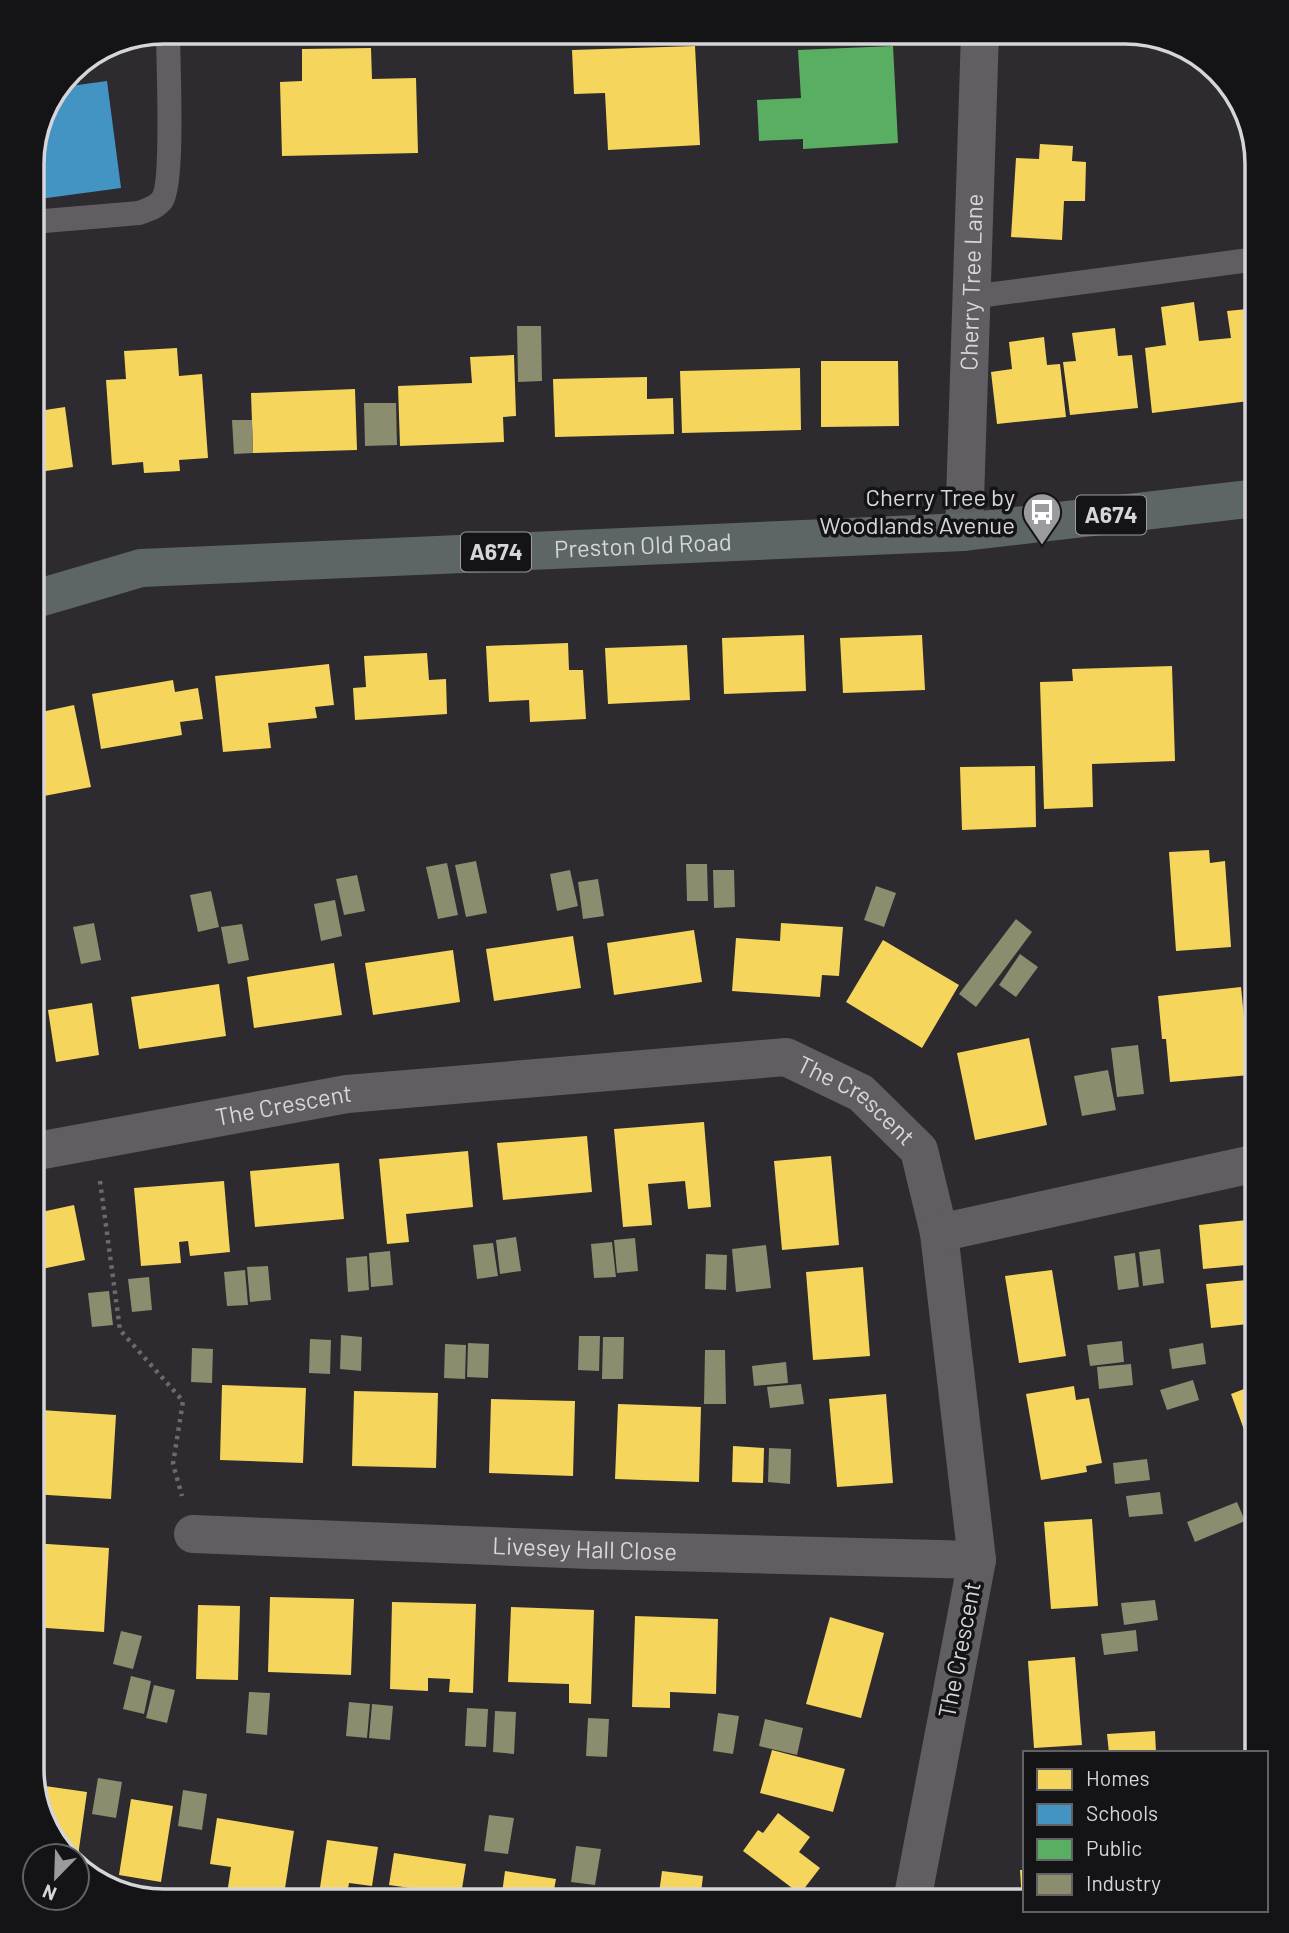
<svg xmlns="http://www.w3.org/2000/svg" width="1289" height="1933" font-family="Barlow,sans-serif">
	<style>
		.homes { fill: #f6d55c }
		.schools { fill: #4393c3 }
		.public { fill: #5aae61 }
		.industry { fill: #8c8c6e }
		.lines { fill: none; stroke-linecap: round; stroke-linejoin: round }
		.path { stroke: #6a696c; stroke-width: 4.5; stroke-dasharray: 3.5 5; stroke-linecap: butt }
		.service { stroke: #605e62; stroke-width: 24 }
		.minor { stroke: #605e62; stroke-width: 38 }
		.primary { stroke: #5d6665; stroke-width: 38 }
		.labels { text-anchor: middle; stroke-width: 7; stroke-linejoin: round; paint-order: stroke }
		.shield { fill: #141316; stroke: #9c9b9f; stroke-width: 2 }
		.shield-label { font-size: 23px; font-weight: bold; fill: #d6d5da }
		.street-label { font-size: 24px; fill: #d6d5da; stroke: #141316 }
		.poi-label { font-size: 24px; fill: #d6d5da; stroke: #141316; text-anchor: end }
		.rim { fill: none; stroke: #d6d5da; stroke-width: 3.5 }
	</style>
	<rect width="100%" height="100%" fill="#2d2b2f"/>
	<!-- homes -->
	<path class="homes" d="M695,46L700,145L608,150L605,93L574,94L572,50Z
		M371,48L372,79L416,78L418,153L282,156L280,82L302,81V49Z
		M1040,144L1073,146L1072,161L1086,162L1085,201H1064L1062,240L1011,237L1016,158L1039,159Z
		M1194,302L1199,341L1231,338L1227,311L1257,308V400L1152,413L1145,348L1166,345L1161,307Z
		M1115,328L1118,356L1132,355L1138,408L1070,415L1063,362L1076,361L1072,333Z
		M1044,337L1047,365L1060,364L1066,417L997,424L991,372L1012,369L1009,342Z
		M177,348L179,376L202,374L208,458L179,460L180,471L144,473L143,462L112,465L106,380L126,379L124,351Z
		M514,355L516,416L503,417L504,442L400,446L398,386L472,383L470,357Z
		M821,361H898L899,426L821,427Z
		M800,368L801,430L682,433L680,371Z
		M647,377V399L673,398L674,434L555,437L553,379Z
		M355,389L357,450L253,453L251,393Z
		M65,407L73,467L32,473V412Z
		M804,635L806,691L724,694L722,638Z
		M922,635L925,690L843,693L840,638Z
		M568,643L569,670H583L586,719L530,722L529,700L489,702L486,646Z
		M687,645L690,700L608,704L605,648Z
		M427,653L429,680L446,679L447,714L355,720L353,688L366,687L364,656Z
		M329,664L334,705L315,707L317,718L268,723L271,748L223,752L215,676Z
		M1172,666L1175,761L1092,764L1093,807L1044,809L1040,682L1073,681L1072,669Z
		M173,680L175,692L198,688L203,719L180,722L182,735L101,749L92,694Z
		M74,705L91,787L44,796L40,778L32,780V714Z
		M1035,766L1036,827L962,830L960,767Z
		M1209,850L1210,863L1225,861L1231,947L1176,951L1169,852Z
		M781,923L843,927L839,976L822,975L820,997L732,991L736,938L780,941Z
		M694,930L702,982L614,995L607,943Z
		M573,936L581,988L494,1001L486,949Z
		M883,940L959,985L922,1048L846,1002Z
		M453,950L460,1002L373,1015L365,963Z
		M334,963L342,1015L254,1028L247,977Z
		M219,984L226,1036L139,1049L131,997Z
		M1241,987L1250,1075L1170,1082L1166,1039H1162L1158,996Z
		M92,1003L99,1055L56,1062L48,1010Z
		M1029,1038L1047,1125L975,1140L957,1053Z
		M704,1122L711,1207L688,1209L685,1181L648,1184L652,1225L623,1227L614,1129Z
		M587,1136L592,1192L503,1200L497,1143Z
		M468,1151L473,1207L406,1214L409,1242L387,1244L379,1159Z
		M831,1156L839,1245L782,1250L774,1161Z
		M339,1163L344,1219L255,1227L250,1171Z
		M224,1181L230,1252L190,1256L188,1241L179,1242L181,1263L141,1266L134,1188Z
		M74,1205L85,1260L32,1271V1214Z
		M1257,1219V1264L1203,1269L1199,1225Z
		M863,1267L870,1356L813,1360L806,1272Z
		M1052,1270L1066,1356L1019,1363L1005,1276Z
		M1257,1279V1323L1211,1328L1206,1284Z
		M1257,1384V1431L1246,1435L1231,1394Z
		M222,1385L306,1388L303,1463L220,1460Z
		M1074,1386L1076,1400L1089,1398L1102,1463L1086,1466L1087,1472L1041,1480L1026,1394Z
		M354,1391L438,1393L436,1468L352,1466Z
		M886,1394L893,1483L837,1487L829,1399Z
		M491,1399L575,1401L573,1476L489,1473Z
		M618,1404L701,1407L699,1482L615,1479Z
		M41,1410L116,1415L111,1499L32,1494V1452H38Z
		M1257,1443V1465L1250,1446Z
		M733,1446L764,1448L763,1483L732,1482Z
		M1092,1519L1098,1606L1051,1609L1044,1522Z
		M32,1543L109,1548L104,1632L32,1627Z
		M270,1597L354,1599L351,1675L268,1672Z
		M392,1602L476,1604L473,1693L449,1692L450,1679L428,1678V1691L390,1689Z
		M198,1605L240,1606L238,1680L196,1679Z
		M511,1607L594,1610L591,1704L569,1703V1684L508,1682Z
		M635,1616L718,1619L716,1694L670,1692V1708L632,1707Z
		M830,1617L884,1633L861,1718L806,1704Z
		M1075,1657L1082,1745L1034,1748L1028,1661Z
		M1155,1731L1156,1753H1109L1107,1734Z
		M772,1750L845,1769L833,1812L760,1793Z
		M45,1786L87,1792L78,1856H69L49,1835L42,1807Z
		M131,1799L173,1806L161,1882L119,1875Z
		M778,1813L810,1837L799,1852L820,1868L800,1894L743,1851L758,1830L763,1833Z
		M217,1818L294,1831L283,1901L227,1894L231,1867L210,1864Z
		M327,1840L378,1847L372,1886L349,1883L346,1901H318Z
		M394,1853L466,1864L460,1901H408L410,1888L389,1885Z
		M1020,1870H1025V1901H1022Z
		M505,1871L556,1879L552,1901H501Z
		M662,1871L703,1876L700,1901H658Z
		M593,1889L644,1896L643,1901H591Z
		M711,1891L742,1898V1901H709Z"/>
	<!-- schools -->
	<path class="schools" d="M107,81L121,188L32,200V156L63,87Z"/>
	<!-- public -->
	<path class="public" d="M893,46L898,143L803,149V139L759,141L757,100L801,98L798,50Z"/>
	<!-- industry -->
	<path class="industry" d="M517,326H541L542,381L518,382Z
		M364,403H396L397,445L365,446Z
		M232,420H252L253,453L234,454Z
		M476,861L487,913L466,917L455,865Z
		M447,863L458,915L438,919L426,867Z
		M686,864H707L708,901H687Z
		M570,870L578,906L557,911L550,874Z
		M713,870H734L735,907L714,908Z
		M357,875L365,911L344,915L336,879Z
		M598,879L604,916L583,919L578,882Z
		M876,886L896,893L884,927L864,920Z
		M211,891L219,927L198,932L190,895Z
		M335,900L342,936L321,941L314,904Z
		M1016,919L1032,932L976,1007L959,994Z
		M94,923L101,960L81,964L73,927Z
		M242,924L249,960L228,964L221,927Z
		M1020,954L1038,967L1016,997L999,985Z
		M32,981L41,1020L32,1022Z
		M1138,1045L1144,1094L1117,1097L1111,1048Z
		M1108,1070L1116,1110L1082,1116L1074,1076Z
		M516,1237L521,1271L500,1274L496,1240Z
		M635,1238L638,1271L617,1273L614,1240Z
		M612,1242L616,1277L594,1278L591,1244Z
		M493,1243L498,1276L477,1279L473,1245Z
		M766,1245L771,1288L736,1292L732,1249Z
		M1160,1249L1164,1283L1143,1286L1139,1252Z
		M390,1251L393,1285L371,1287L369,1253Z
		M1135,1253L1139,1287L1118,1290L1114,1256Z
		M706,1254L727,1255L726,1290L705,1289Z
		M367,1256L369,1290L348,1292L346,1258Z
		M268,1266L271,1300L250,1302L247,1267Z
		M245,1270L248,1305L227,1306L224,1272Z
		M149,1277L152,1310L132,1312L128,1279Z
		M109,1291L113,1325L92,1327L88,1293Z
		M341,1335L362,1337L361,1371L340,1369Z
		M579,1336H600L599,1371L578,1370Z
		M603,1337H624L623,1379H602Z
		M310,1339L331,1340L330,1374L309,1373Z
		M1122,1341L1124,1362L1090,1366L1087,1345Z
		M468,1343L489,1344L488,1378L467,1377Z
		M1203,1343L1206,1364L1172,1369L1169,1349Z
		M445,1344L466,1345L465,1379L444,1378Z
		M192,1348L213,1349L212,1383L191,1382Z
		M705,1350H725L726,1404H704Z
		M786,1362L788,1383L754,1386L752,1366Z
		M1131,1364L1133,1385L1099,1389L1097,1367Z
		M1193,1380L1199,1400L1167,1410L1160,1390Z
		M801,1384L804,1404L770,1408L767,1387Z
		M769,1448L791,1449L790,1484L768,1482Z
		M1147,1459L1150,1480L1115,1484L1113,1463Z
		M1160,1492L1163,1514L1129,1517L1126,1496Z
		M1237,1502L1245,1521L1195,1542L1187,1522Z
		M1155,1600L1158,1620L1124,1625L1121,1603Z
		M1257,1616V1637L1251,1639L1245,1620Z
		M1136,1630L1138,1651L1104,1655L1101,1634Z
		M121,1631L142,1636L133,1669L113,1664Z
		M1257,1641V1663L1252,1665L1246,1644Z
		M131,1676L151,1681L144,1714L123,1709Z
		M154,1685L175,1690L167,1723L146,1718Z
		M249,1692L270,1693L267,1735L246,1733Z
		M349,1702L370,1704L367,1738L346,1736Z
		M372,1704L393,1706L390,1740L369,1738Z
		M467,1708L488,1709L486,1747L465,1746Z
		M495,1711L516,1712L514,1754L493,1752Z
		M718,1713L739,1716L733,1754L713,1751Z
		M588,1718L609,1719L607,1757L586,1756Z
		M765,1719L803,1728L797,1755L759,1746Z
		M98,1778L122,1782L116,1818L92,1814Z
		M183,1790L207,1794L202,1830L178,1826Z
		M489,1815L514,1818L508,1854L484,1851Z
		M576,1846L601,1849L595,1885L571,1882Z"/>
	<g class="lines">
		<!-- path -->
		<path class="path" d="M100,1181L120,1330L183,1401L173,1464L182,1496"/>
		<!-- service -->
		<path class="service" d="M32,222L139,213C147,210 156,208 162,200C174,184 168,59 168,32
			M971,297L1257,259"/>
		<!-- minor -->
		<g class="minor">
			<path id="s1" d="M964,532L980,32"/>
			<path id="s2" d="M32,1152L347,1094L786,1057L861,1093L919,1150L939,1233L977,1560L912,1901"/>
			<path d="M939,1233L1257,1163"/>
			<path id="s3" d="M193,1534L590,1550L977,1560"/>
		</g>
		<!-- primary -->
		<path class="primary" id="s4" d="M32,600L141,568L964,532L1257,498"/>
	</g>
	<!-- icons -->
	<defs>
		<g id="bus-pin" transform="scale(2.0125)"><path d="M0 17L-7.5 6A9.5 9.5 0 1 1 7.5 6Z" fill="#9b9a9e" stroke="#141316"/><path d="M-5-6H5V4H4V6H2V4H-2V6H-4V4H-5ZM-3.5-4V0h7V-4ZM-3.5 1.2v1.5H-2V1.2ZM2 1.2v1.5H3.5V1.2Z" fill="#fff"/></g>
	</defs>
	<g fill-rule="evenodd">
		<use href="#bus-pin" x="1042" y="512"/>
	</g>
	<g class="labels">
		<!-- shield labels -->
		<g class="shield">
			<rect x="1076" y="495.5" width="70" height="39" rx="5"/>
			<rect x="461" y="532.5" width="70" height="39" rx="5"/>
		</g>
		<g class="shield-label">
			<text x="1111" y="523">A674</text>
			<text x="496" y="560">A674</text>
		</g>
		<!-- street labels -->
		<g class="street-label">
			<text dy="8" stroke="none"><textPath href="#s1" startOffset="250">Cherry Tree Lane</textPath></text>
			<text dy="8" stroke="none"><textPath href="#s4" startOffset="616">Preston Old Road</textPath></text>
			<text dy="8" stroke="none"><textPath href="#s2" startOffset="844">The Crescent</textPath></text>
			<text dy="8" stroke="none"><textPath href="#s2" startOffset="256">The Crescent</textPath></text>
			<text dy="8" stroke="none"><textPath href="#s3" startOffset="392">Livesey Hall Close</textPath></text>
			<text transform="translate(960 1650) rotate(-79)" y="8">The Crescent</text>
		</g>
		<!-- poi labels -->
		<g class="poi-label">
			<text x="1015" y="506">Cherry Tree by<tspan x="1015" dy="28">Woodlands Avenue</tspan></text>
		</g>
	</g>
	<!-- crop -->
	<path d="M0 0H1289V1933H0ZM164 44H1125A120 120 0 0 1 1245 164V1769A120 120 0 0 1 1125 1889H164A120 120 0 0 1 44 1769V164A120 120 0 0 1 164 44Z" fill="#141316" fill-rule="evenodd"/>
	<path class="rim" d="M164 44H1125A120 120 0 0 1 1245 164V1769A120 120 0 0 1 1125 1889H164A120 120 0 0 1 44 1769V164A120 120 0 0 1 164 44Z"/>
	<!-- legend -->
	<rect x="1023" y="1751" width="245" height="161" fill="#141316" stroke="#626164" stroke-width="2"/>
	<rect x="1037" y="1769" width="35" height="21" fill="#f6d55c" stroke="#626164" stroke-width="2"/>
	<text x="1086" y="1786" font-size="21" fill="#d6d5da">Homes</text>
	<rect x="1037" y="1804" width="35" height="21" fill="#4393c3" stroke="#626164" stroke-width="2"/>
	<text x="1086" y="1821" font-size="21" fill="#d6d5da">Schools</text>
	<rect x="1037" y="1839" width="35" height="21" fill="#5aae61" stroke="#626164" stroke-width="2"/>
	<text x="1086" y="1856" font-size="21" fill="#d6d5da">Public</text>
	<rect x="1037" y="1874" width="35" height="21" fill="#8c8c6e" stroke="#626164" stroke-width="2"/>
	<text x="1086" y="1891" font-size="21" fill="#d6d5da">Industry</text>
	<!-- north arrow -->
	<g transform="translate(56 1877) rotate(203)"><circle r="33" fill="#141316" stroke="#626164" stroke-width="2"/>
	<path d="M0-5L12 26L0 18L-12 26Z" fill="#9b9a9e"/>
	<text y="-10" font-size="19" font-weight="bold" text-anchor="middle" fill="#d6d5da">N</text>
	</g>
</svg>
